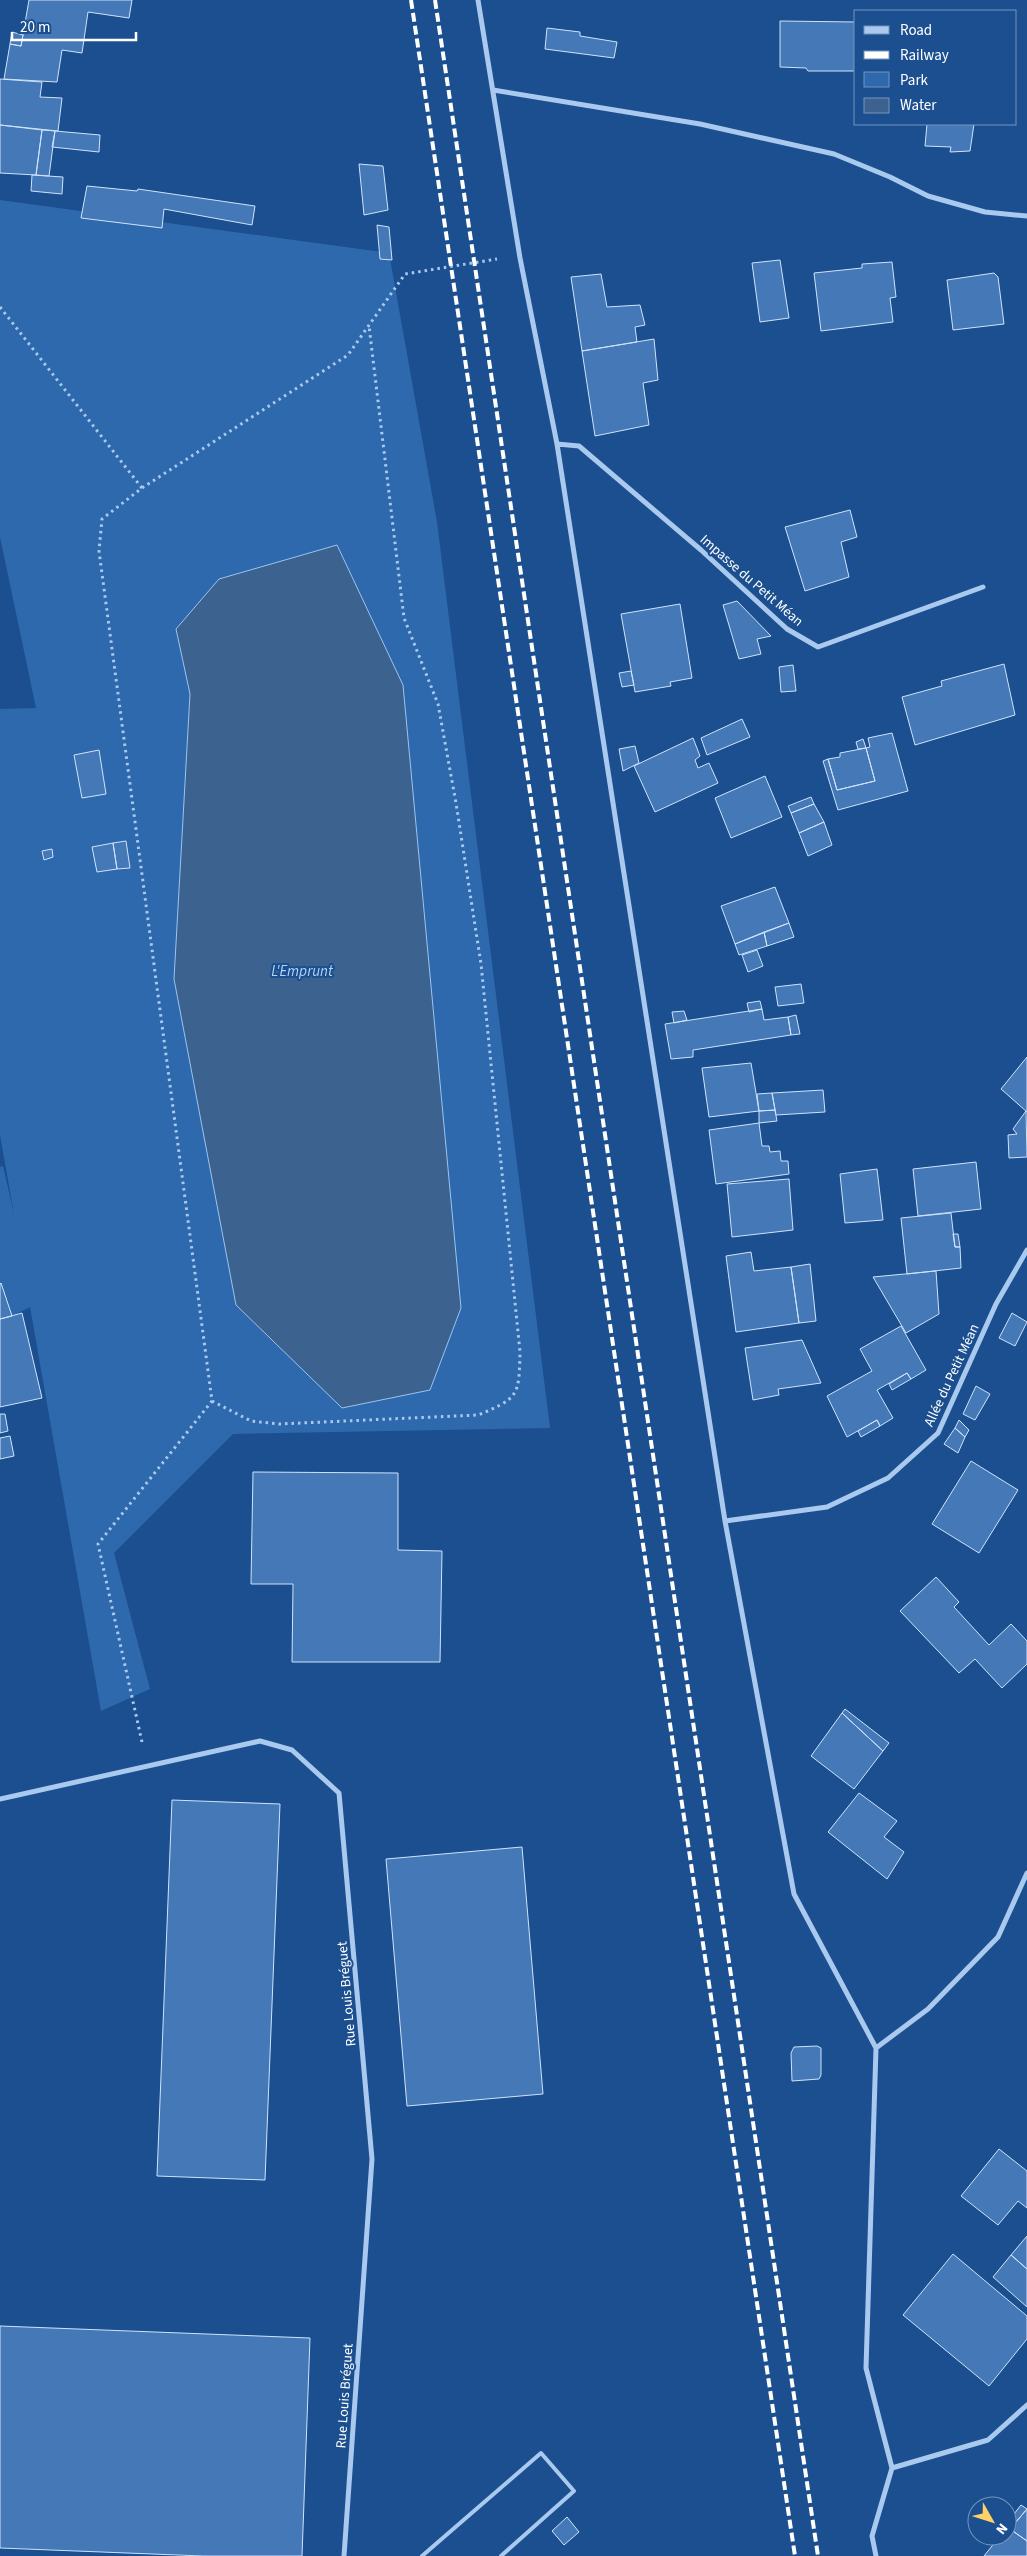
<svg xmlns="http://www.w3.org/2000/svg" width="1027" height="2556" font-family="'Source Sans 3',sans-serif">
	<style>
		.green { fill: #2e69ad }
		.water { fill: #3c6290; stroke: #9cc4f0 }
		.building { fill: #4478b7; stroke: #cfe3fa }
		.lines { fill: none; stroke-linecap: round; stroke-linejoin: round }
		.path { stroke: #a9c9ee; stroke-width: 3; stroke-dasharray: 2.5 4; stroke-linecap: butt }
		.service { stroke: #a9c9ee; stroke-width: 4 }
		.minor { stroke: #a9c9ee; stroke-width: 5 }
		.rail { stroke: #fff; stroke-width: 4; stroke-dasharray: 9 4; stroke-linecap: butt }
		.labels { text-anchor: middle; stroke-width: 4; stroke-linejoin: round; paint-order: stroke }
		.street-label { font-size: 14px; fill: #fff; stroke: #1b4f8f }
		.water-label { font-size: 15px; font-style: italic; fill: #b5d3f5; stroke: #1b4f8f }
	</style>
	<rect width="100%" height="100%" fill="#1b4f8f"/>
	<!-- green -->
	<path class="green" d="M0,200L389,253L437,522L550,1428L233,1434L114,1553L150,1689L101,1711L30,1307L12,1316L0,1284V1167L3,1166L14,1214L0,1135V709L36,708L0,537Z"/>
	<!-- water -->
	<path class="water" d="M337,545L403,685L461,1308L430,1390L342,1408L236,1305L174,979L190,694L176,629L219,579Z"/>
	<!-- building -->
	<path class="building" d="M29,0H132L129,18L88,12L82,53L62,50L57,82L4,79L10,44L21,46Z
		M780,21L856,22V71H808L806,68L780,67Z
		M547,28L580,32V36L617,42L614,58L545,49Z
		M12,32L23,35L21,46L10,44Z
		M0,79L42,82L40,97L62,98L58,131L0,125Z
		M927,124H974L970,151L950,152L951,147L925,146Z
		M0,125L42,130L36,175L0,173Z
		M42,130L55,131L49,176L36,175Z
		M55,131L100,135L99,152L52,147Z
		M359,164L383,166L388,210L364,215Z
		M32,175L63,177L62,194L31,191Z
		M87,186L137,191L138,189L255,206L252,225L164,209L162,228L81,218Z
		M377,225L389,227L392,260L380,259Z
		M780,260L789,318L760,322L752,263Z
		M892,262L896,297L890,298L893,322L821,331L814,273L862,268V264Z
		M994,273L998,277L1004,324L953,330L947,280Z
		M601,274L607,307L640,305L645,325L635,327L637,342L582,351L571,277Z
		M654,339L658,380L643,383L649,425L595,436L582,351Z
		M850,510L857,537L841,542L849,577L805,591L785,527Z
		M737,601L771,636L757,639L761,654L739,659L723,605Z
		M680,604L692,678L670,682L671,686L635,692L621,614Z
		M1004,664L1015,715L915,745L902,697L942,686L941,681Z
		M793,665L796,691L781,692L779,667Z
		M631,671L634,685L622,687L619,673Z
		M742,719L750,737L707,755L701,738Z
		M892,733L908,791L838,810L823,761L828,759L837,790L875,781L866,748L870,747L868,738Z
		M693,738L700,756L695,760L698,768L709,763L718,783L655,812L634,766Z
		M863,739L866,748L858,749L856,742Z
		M635,746L639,763L623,771L619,749Z
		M866,748L875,781L837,790L828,759L840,757V753Z
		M99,750L106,794L82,798L74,755Z
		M765,776L782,817L731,838L715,798Z
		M811,797L814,804L791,813L788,806Z
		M814,804L824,822L799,833L791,813Z
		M824,822L832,845L808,856L799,833Z
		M126,841L130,868L117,869L113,843Z
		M113,843L117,869L97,872L92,847Z
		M52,849L53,857L44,860L42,851Z
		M775,887L789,923L735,944L721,906Z
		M789,923L794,937L767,946L764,932Z
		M764,932L767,946L739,955L735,944Z
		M757,950L763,966L748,972L742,955Z
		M801,984L804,1003L778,1006L775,987Z
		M760,1001L762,1009L749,1012L747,1003Z
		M762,1009L764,1020L788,1017L791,1035L693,1050V1057L671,1059L665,1024Z
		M684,1011L687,1020L674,1023L672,1012Z
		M796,1015L800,1034L791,1035L788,1017Z
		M1027,1057V1112L1001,1089Z
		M751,1063L759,1111L709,1117L702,1068Z
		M823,1090L825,1112L776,1115L772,1093Z
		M772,1093L775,1110L759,1111L757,1094Z
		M775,1110L777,1121L759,1123V1111Z
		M1026,1111L1027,1157L1009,1158L1008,1135L1017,1134L1013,1129Z
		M759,1123L762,1146H769L770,1152L780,1151L781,1161H788L789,1174L716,1184L709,1130Z
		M976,1162L981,1209L918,1216L913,1169Z
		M877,1169L883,1220L845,1223L840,1174Z
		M789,1179L793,1230L732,1237L727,1184Z
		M951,1213L955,1247H960L961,1268L907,1274L901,1218Z
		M953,1234H958L960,1247H955Z
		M751,1252L754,1271L791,1267L799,1323L736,1332L726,1256Z
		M810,1264L816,1321L799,1323L791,1267Z
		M936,1271L939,1314L906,1333L873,1277Z
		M1,1283L12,1316L0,1319V1284Z
		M22,1313L42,1398L0,1407V1319Z
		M1012,1313L1027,1322L1015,1346L999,1338Z
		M901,1326L926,1370L911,1379L907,1373L877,1390L893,1418L880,1426L877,1420L847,1437L827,1396L872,1371L860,1349Z
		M802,1340L821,1383L778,1389L779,1395L753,1400L745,1348Z
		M907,1373L911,1379L892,1390L889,1384Z
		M976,1386L990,1394L975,1420L963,1414Z
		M0,1414H5L8,1431L0,1433Z
		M877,1420L880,1426L861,1437L858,1431Z
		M959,1420L969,1430L965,1437L955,1428Z
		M955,1428L965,1437L958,1453L944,1444Z
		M10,1436L14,1456L0,1459V1438Z
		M971,1461L1018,1490L979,1553L932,1524Z
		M253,1472L398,1473V1550L442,1551L440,1662H292L293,1584H251Z
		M936,1577L959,1602L954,1607L989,1645L1011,1624L1027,1641V1664L1002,1688L975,1659L959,1673L900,1611Z
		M845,1709L889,1743L883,1751L842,1713Z
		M842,1713L883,1751L854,1789L811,1756Z
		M859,1793L897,1821L884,1837L904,1852L887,1879L828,1832Z
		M172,1800L280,1804L265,2180L157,2176Z
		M522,1847L543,2094L407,2106L386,1859Z
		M817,2046L821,2048V2075L819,2079L792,2081L791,2053L794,2047Z
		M999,2149L1027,2171V2208L1018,2201L998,2225L961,2196Z
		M1027,2236V2269L1011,2255Z
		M953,2254L1027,2316V2339L989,2386L903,2315Z
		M1011,2255L1027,2269V2307L993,2277Z
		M0,2326L310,2338L302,2556H203L0,2548Z
		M1021,2505L1027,2509L1010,2529L1007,2527V2523Z
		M1027,2509V2541L1010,2529Z
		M567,2517L579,2532L564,2545L552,2531Z
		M1007,2527L1027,2541V2556H984L1000,2536H1007Z"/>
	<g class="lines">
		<!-- path -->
		<path class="path" d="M0,307L142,488
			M212,1401L251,1421L279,1424L478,1415C519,1398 519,1396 520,1352L481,964L456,803L438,704L404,618L369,326
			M142,1742L98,1544L212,1401L99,551L102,519L142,488L348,355L405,274L497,259"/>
		<!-- service -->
		<path class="service" d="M422,2556L541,2453L574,2491L501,2556"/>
		<!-- minor -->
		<path class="minor" d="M478,0L520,258L557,444L725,1521L794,1894L876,2048L866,2368L892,2468L872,2536L876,2556
			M493,90L700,124L834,154L890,177L928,196L985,212L1027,216
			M557,444L579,446L701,550L787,629L818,647L983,587
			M725,1521L827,1507L888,1478L938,1433L996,1304L1027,1250
			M0,1799L260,1741L292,1750L339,1793L372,2159L344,2556
			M876,2048L928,2009L998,1937L1027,1873
			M892,2468L988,2440L1027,2405"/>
		<!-- rail -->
		<path class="rail" d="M411,0L795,2556
			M435,0L818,2556"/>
	</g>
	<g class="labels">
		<!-- street labels -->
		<g class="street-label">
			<text transform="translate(752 580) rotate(41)" y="5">Impasse du Petit Méan</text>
			<text transform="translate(951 1375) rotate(-65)" y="5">Allée du Petit Méan</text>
			<text transform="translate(346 1994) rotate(-95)" y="5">Rue Louis Bréguet</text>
			<text transform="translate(344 2396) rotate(-86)" y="5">Rue Louis Bréguet</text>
		</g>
		<!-- water labels -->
		<g class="water-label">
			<text x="302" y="976">L'Emprunt</text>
		</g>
	</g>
	<!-- legend -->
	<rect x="854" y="10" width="162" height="115" fill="#1b4f8f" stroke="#7695bc"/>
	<rect x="864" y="26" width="25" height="8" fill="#a9c9ee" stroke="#7695bc"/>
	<text x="900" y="35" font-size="15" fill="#ffffff">Road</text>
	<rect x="864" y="51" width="25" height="8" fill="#ffffff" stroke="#7695bc"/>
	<text x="900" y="60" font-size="15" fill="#ffffff">Railway</text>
	<rect x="864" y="72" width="25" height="15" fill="#2e69ad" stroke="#7695bc"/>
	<text x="900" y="85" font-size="15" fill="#ffffff">Park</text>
	<rect x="864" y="98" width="25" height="15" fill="#3c6290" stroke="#7695bc"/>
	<text x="900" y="110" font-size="15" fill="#ffffff">Water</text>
	<!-- north arrow -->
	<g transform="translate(992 2521) rotate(129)"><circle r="24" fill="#1b4f8f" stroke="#7695bc"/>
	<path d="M0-4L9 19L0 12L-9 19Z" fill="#ffd166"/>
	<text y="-8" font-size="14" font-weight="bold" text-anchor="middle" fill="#ffffff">N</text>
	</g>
	<!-- scale -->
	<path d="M12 32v8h124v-8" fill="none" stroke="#ffffff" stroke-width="2.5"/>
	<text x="20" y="32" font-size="15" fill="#ffffff" stroke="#1b4f8f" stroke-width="4" paint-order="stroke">20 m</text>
</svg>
